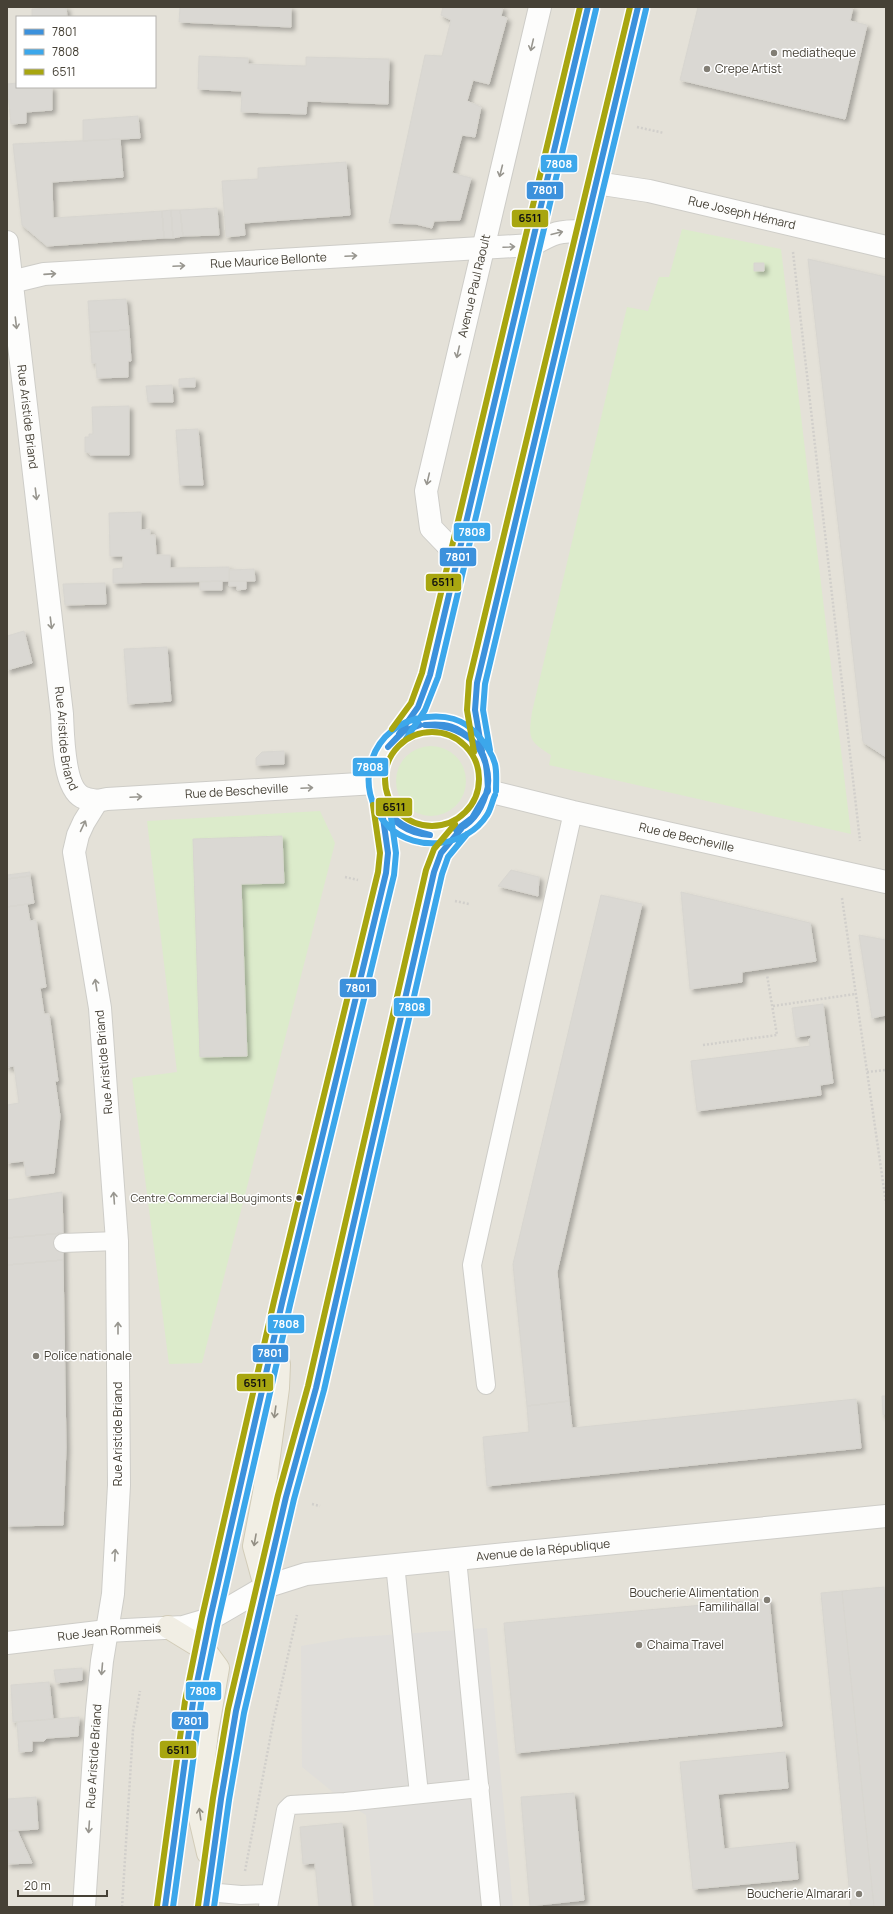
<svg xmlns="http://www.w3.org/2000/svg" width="893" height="1914" font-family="Manrope,sans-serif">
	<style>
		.residential { fill: #e4e1d8; fill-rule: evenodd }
		.green { fill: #dcebcb }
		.parking { fill: #e0deda }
		.building { fill: #dad8d3; stroke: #d8d6d0; filter: url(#shadow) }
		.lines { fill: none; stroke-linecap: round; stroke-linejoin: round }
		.lane-casing { stroke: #cecdc8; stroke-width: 20 }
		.street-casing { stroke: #cecdc8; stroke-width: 24 }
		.primary-casing { stroke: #d2ccb8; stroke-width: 24 }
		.path { stroke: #d1cfcb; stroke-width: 2.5; stroke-dasharray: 2 2; stroke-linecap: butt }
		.lane { stroke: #fdfdfc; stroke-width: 18 }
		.street { stroke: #fdfdfc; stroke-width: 22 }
		.primary { stroke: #f1eee4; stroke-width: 22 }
		.bus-1-casing { stroke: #fff; stroke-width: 9 }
		.bus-2-casing { stroke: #fff; stroke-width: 9 }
		.bus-3-casing { stroke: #fff; stroke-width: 9 }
		.bus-1 { stroke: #3c91dc; stroke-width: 6 }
		.bus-2 { stroke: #3ca7eb; stroke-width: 6 }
		.bus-3 { stroke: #a8a610; stroke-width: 6 }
		.oneway { stroke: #98968f }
		.oneway2 { stroke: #938f84 }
		.poi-dot { fill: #827e75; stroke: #fff; stroke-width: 1.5 }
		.bus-dot { fill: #464136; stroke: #fff; stroke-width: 1.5 }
		.labels { text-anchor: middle; stroke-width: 3; stroke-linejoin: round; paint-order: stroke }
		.bus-label { font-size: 11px; fill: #464136; stroke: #fff; text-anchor: end }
		.poi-label { font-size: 12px; fill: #464136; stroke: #fff; text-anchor: start }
		.street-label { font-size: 12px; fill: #464136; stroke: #fff }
		.line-badge { stroke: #fff; stroke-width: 1.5 }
		.badge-label { font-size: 11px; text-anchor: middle; font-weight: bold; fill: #fff }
		.pale-badge-label { font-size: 11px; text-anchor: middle; font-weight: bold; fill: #111 }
	</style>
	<defs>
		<filter id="shadow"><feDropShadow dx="3.5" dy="3.5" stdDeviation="2" flood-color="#0004"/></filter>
	</defs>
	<rect width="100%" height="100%" fill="#f0efea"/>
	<!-- residential -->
	<path class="residential" d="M7,7H886V1907H7ZM17,17H155V87H17Z"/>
	<!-- green -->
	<path class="green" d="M682,229L781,249L851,834L549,765L551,755C529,741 528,739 532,712L627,307L648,311L659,277H669Z
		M396 781a35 35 0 1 1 70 0a35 35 0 1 1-70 0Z
		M320,811L335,843L202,1363L169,1364L132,1078L177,1072L147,821Z"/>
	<!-- parking -->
	<path class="parking" d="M487,1628L513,1907H374L366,1815L345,1802L302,1767L301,1646L347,1638Z"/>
	<!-- building -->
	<path class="building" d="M66,7L67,17H32V9Z
		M180,7H291V27L179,22Z
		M443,7H503L501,16L507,18L489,84L473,80L467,101L481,107L475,137L462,135L452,173L471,178L460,220L434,221L432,228L416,224L389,223L425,55L442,56L451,20L441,15Z
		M698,7H853L850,21L867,25L845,119L680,80Z
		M199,56L248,58V64L306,66V57L389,59L388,104L307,101L306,114L241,112L242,91L198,89Z
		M17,83V87H52V110L26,112V123L11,124L7,84Z
		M138,116L140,138L83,141V120Z
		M120,139L123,177L52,182L53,218L162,211L164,238L47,246L22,225L13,144Z
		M346,162L350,215L244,223L245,235L226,237L222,181L258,179V168Z
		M217,208L219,235L183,236L180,210Z
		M171,210L173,238H164L162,211Z
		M171,210H180L183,236L173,238Z
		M808,259L886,277V757L863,742Z
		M754,263H764V271H754Z
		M126,299L129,330L90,332L88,301Z
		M129,330L131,361H128V377L97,378L96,363H92L90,332Z
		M195,378V387H179V379Z
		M172,385L173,402H148L146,386Z
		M129,406V455H90V453L85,452V437H89V434H93L92,407Z
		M198,429L203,485H180L176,430Z
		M141,512V530L150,529V535H155L156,555H170V568L229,567V581L113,583V569L123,568V556H110L109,513Z
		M254,569L255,581H229V570Z
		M222,581V590H200V582Z
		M229,581H246V589L237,590V586H229Z
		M105,583L106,604L65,605L63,584Z
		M24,631L32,663L7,670V636Z
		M167,647L171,701L128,704L124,649Z
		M284,751V764L256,765V758L262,752Z
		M282,836L284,883L241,884L247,1056L200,1057L193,839Z
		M511,870L539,877L538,896L498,886Z
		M30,872V876L7,879V875Z
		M30,876L34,903L7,907V879Z
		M681,892L810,923L816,961L742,972V982L690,989Z
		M601,895L642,904L557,1272L569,1401L527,1406L513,1264Z
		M27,904L30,921L36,920L46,987L40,988L44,1014H49L58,1081H55L60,1116L54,1173L26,1176L24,1161L7,1163V1105L19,1103L14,1066L7,1067V907Z
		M859,935L886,940V1015L872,1018Z
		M823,1004L833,1083L820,1085L821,1095L697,1111L691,1061L810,1046L809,1039H811V1035L796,1037L792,1008Z
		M62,1192L63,1233L7,1238V1200Z
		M63,1233V1260L7,1265V1238Z
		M63,1260L66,1448L63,1525L7,1526V1265Z
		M882,1396H886V1414L883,1415Z
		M856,1399L861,1448L487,1486L483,1437L529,1432L527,1406L569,1401L572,1428Z
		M884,1587L886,1609V1907H874L842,1591Z
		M842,1591L874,1907H851L821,1593Z
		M769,1599L782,1726L516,1753L504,1623Z
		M82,1668V1680L56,1683L54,1670Z
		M49,1682L53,1719L13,1722L11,1685Z
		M79,1717L78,1736L47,1738L44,1741H32V1751L19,1752L17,1722Z
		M785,1752L788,1788L718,1794L724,1849L795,1842L798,1879L693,1889L680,1762Z
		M574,1793L584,1900L530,1906L521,1797Z
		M36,1797L38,1829L7,1831V1799Z
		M342,1823L351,1907H319L315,1863L303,1864L300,1827Z
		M17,1830L32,1863L7,1864V1831Z"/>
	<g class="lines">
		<!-- lane casing -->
		<g class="lane-casing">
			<path id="lane" d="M63,1243L117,1241
				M486,1385L472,1265L573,812
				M457,1559L491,1907
				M395,1564L419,1794
				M207,1892L241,1895L269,1894
				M268,1907L286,1810L291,1805L345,1802L480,1788"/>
		</g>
		<!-- street casing -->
		<g class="street-casing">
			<g id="street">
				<path id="s1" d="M596,183L649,191L886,247"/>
				<path id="s2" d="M7,242L62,714C63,733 63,787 82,797C86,799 92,800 97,801"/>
				<path id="s3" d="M7,283L44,274L532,245C555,232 558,231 585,231"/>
				<path id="s4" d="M458,556L431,528L426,491L540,7"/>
				<path id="s5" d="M488,791L573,812L886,882"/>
				<path id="s6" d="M97,801L107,799L376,783"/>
				<path id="s7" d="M7,1643L107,1631L183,1627L210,1619L265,1587L306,1574L886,1516"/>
				<path id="s8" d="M84,1907L97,1710L102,1661L113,1594L119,1485L117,1241L100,1008L74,852L78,835L84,822L97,801"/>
			</g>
		</g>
		<!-- primary casing -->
		<g class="primary-casing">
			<path id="primary" d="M377 780a56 56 0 1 1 112 0a56 56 0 1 1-112 0Z
				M399,734L418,707L430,675L588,7
				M482,751L475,710L477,683L638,7
				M265,1586L254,1546L264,1493L278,1388L279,1364
				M168,1627L204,1649L218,1668L207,1732L198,1810L208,1853
				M165,1907L193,1702L210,1619L282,1303L386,873L388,853L381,804
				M206,1907L221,1799L236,1711L286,1497L316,1388L434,872L441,853L461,829"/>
		</g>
		<!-- path -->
		<path class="path" d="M637,127L664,133
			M793,252L860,841
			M345,877L358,880
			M842,898L886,1203
			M455,901L469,904
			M773,1006L855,994
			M703,1045L777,1035L767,975
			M867,1072L886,1070
			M312,1504L320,1506
			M245,1871L274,1718L297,1615
			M122,1907L133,1730L140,1691"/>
		<!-- lane -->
		<use href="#lane" class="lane"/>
		<!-- street -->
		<use href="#street" class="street"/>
		<!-- primary -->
		<use href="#primary" class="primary"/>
		<!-- bus-1 casing -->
		<g class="bus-1-casing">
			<path id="bus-1" d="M425,725C444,725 458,729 473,741
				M425,725C446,723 458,726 473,741
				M399,734L418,707L430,675L588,7
				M473,741C488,754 487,773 488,791L486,794
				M473,741C485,754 492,777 486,794
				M388,747L404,731L420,725
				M388,747L402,732L420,725
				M482,751L475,710L477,683L638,7
				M381,802C395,823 406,829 430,835
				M381,802C391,822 408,834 430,835
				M456,830L472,818L486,794
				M456,830C473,824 481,810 486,794
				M165,1907L193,1702L210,1619L282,1303L386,873L388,853L381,804
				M206,1907L221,1799L236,1711L286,1497L316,1388L434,872L441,853L461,829"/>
		</g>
		<!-- bus-2 casing -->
		<g class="bus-2-casing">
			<path id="bus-2" d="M406,739L425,710L438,677L596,9
				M490,750L483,710L485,684L646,9
				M495,795C492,801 491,809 487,815C467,847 417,853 389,827C349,788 371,722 427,717C447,715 462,719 476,733C484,742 492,752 495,764C497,772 496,782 496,791
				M173,1907L201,1703L218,1621L290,1305L394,875L396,853L389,803
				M214,1907L229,1800L244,1713L294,1499L324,1390L442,874L448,857L467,834"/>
		</g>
		<!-- bus-3 casing -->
		<g class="bus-3-casing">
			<path id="bus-3" d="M392,729L411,703L422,673L580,7
				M385 779a47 47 0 1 1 94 0a47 47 0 1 1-94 0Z
				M474,752L467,710L469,681L630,7
				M157,1906L185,1701L202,1617L274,1301L378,872L380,853L373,805
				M198,1906L213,1798L228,1709L278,1495L308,1386L426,870L434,849L455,824"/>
		</g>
		<!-- bus-1 -->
		<use href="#bus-1" class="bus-1"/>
		<!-- bus-2 -->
		<use href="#bus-2" class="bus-2"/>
		<!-- bus-3 -->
		<use href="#bus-3" class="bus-3"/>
	</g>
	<!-- one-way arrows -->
	<defs><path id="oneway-shaft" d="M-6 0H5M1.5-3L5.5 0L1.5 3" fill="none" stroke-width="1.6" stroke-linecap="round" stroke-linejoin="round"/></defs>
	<g class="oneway">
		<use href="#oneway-shaft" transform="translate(532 45) rotate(103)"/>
		<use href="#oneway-shaft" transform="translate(501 171) rotate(104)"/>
		<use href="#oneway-shaft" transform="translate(557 233) rotate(-14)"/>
		<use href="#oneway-shaft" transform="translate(509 247) rotate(-3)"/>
		<use href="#oneway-shaft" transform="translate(351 256) rotate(-3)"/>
		<use href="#oneway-shaft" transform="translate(179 266) rotate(-3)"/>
		<use href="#oneway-shaft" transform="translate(50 274) rotate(-4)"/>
		<use href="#oneway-shaft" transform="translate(16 323) rotate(83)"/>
		<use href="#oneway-shaft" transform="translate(458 352) rotate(103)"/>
		<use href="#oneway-shaft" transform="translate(428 479) rotate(103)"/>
		<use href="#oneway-shaft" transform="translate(36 494) rotate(83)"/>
		<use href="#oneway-shaft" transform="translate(51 623) rotate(83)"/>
		<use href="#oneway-shaft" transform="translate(307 788) rotate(-3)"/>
		<use href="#oneway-shaft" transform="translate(136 797) rotate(-3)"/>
		<use href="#oneway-shaft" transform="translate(83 826) rotate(-65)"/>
		<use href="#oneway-shaft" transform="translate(96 985) rotate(-99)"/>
		<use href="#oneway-shaft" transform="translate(114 1198) rotate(-94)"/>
		<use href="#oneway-shaft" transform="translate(118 1328) rotate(-90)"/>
		<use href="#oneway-shaft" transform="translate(115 1555) rotate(-87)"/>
		<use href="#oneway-shaft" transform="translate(102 1669) rotate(95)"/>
		<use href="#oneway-shaft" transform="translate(89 1827) rotate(94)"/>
	</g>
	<g class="oneway2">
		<use href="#oneway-shaft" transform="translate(275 1412) rotate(98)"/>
		<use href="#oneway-shaft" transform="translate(255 1540) rotate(100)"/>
		<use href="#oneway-shaft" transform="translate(200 1814) rotate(-98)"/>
	</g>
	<!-- markers -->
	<g class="poi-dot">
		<circle cx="774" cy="53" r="4"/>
		<circle cx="707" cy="69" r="4"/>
		<circle cx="36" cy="1356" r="4"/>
		<circle cx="767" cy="1600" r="4"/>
		<circle cx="639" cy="1645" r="4"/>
		<circle cx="859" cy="1894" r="4"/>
	</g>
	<circle class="bus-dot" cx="299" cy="1198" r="3.5"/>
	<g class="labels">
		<!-- bus labels -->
		<g class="bus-label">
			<text x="292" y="1202">Centre Commercial Bougimonts</text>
		</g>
		<!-- poi labels -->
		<g class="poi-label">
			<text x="782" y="57">mediatheque</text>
			<text x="715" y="73">Crepe Artist</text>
			<text x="44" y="1360">Police nationale</text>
			<text x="759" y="1597" text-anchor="end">Boucherie Alimentation<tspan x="759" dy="14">Familihallal</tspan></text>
			<text x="647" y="1649">Chaima Travel</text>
			<text x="851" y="1898" text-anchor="end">Boucherie Almarari</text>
		</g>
		<!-- street labels -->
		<g class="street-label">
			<text dy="4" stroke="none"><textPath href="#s1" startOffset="149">Rue Joseph Hémard</textPath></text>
			<text dy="4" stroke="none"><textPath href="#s3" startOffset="263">Rue Maurice Bellonte</textPath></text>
			<text dy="4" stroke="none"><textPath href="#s4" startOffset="287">Avenue Paul Raoult</textPath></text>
			<text dy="4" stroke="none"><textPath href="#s2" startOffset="176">Rue Aristide Briand</textPath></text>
			<text dy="4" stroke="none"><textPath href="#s2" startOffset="500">Rue Aristide Briand</textPath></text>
			<text dy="4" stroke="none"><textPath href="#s6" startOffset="140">Rue de Bescheville</textPath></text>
			<text dy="4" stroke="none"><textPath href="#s5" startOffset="204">Rue de Becheville</textPath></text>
			<text transform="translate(104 1062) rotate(-95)" y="4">Rue Aristide Briand</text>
			<text transform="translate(118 1434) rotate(-90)" y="4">Rue Aristide Briand</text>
			<text dy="4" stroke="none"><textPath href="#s7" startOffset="550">Avenue de la République</textPath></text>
			<text dy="4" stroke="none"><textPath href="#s7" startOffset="103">Rue Jean Rommeis</textPath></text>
			<text dy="4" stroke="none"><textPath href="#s8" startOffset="151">Rue Aristide Briand</textPath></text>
		</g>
	</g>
	<g class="line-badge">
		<rect x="540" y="154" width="38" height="19" rx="4" fill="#3ca7eb"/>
		<rect x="526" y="181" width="38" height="19" rx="4" fill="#3c91dc"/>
		<rect x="511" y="209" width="38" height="19" rx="4" fill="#a8a610"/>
		<rect x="453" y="522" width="38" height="20" rx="4" fill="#3ca7eb"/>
		<rect x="439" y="547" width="38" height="20" rx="4" fill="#3c91dc"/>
		<rect x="425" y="573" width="37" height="19" rx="4" fill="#a8a610"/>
		<rect x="352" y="757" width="37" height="20" rx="4" fill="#3ca7eb"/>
		<rect x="375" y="797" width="38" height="20" rx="4" fill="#a8a610"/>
		<rect x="339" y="978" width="38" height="20" rx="4" fill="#3c91dc"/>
		<rect x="393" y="997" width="38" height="20" rx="4" fill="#3ca7eb"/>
		<rect x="267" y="1314" width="38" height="20" rx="4" fill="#3ca7eb"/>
		<rect x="252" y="1344" width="37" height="19" rx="4" fill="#3c91dc"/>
		<rect x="236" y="1373" width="38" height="19" rx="4" fill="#a8a610"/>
		<rect x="185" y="1681" width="37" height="20" rx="4" fill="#3ca7eb"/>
		<rect x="171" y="1711" width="38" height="19" rx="4" fill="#3c91dc"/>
		<rect x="159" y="1740" width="38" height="19" rx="4" fill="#a8a610"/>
	</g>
	<g class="badge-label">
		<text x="559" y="168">7808</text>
		<text x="545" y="194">7801</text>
		<text x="472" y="536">7808</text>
		<text x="458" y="561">7801</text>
		<text x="370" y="771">7808</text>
		<text x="358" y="992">7801</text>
		<text x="412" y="1011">7808</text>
		<text x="286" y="1328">7808</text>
		<text x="270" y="1357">7801</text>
		<text x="203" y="1695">7808</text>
		<text x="190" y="1725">7801</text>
	</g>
	<g class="pale-badge-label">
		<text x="530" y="222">6511</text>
		<text x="443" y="586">6511</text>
		<text x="394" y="811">6511</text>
		<text x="255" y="1387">6511</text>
		<text x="178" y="1754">6511</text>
	</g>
	<!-- border -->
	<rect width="893" height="1914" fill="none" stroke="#464136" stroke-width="16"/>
	<!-- legend -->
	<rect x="16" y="16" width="140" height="72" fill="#ffffff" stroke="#b5b3af"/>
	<rect x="24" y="29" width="20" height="6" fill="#3c91dc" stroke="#b5b3af"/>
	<text x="52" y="36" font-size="12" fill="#464136">7801</text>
	<rect x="24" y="49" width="20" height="6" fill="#3ca7eb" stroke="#b5b3af"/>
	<text x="52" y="56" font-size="12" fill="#464136">7808</text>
	<rect x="24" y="69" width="20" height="6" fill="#a8a610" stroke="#b5b3af"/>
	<text x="52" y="76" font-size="12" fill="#464136">6511</text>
	<!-- scale -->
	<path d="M18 1890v6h89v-6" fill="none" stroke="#464136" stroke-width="2"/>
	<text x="24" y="1890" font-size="12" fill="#464136" stroke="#ffffff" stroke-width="3" paint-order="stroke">20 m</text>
</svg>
